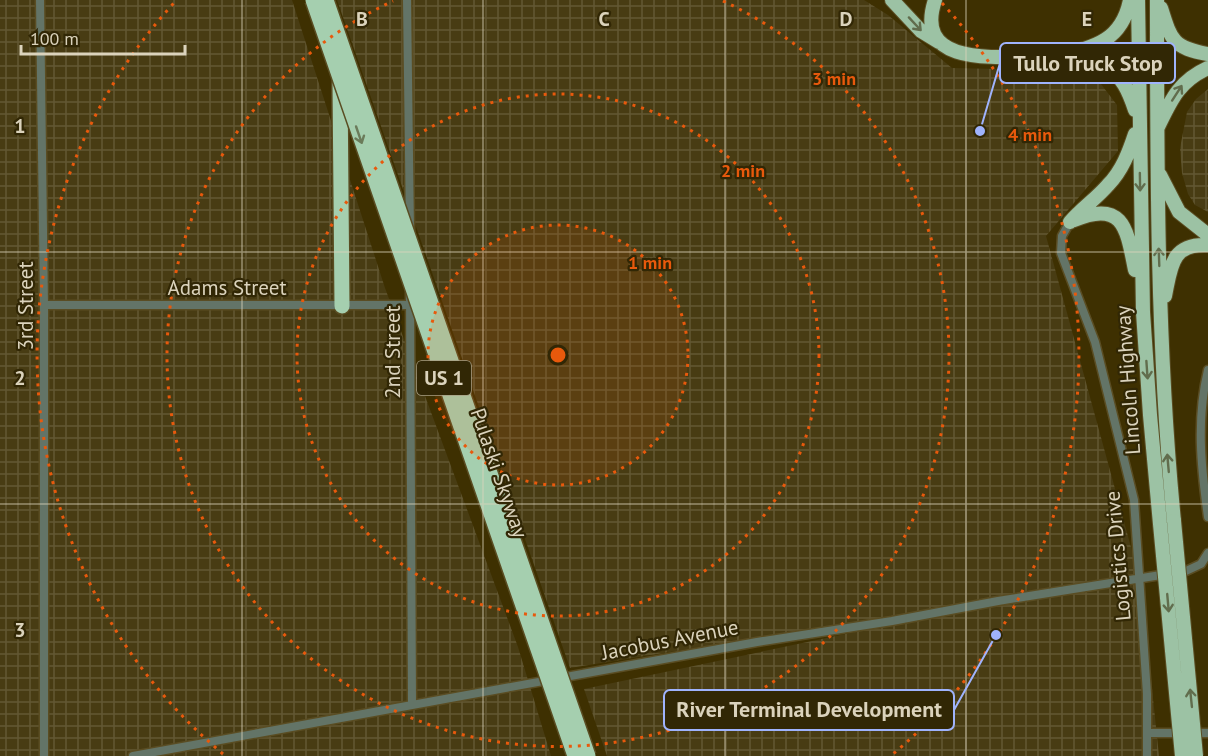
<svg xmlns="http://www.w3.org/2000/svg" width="1208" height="756" font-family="'PT Sans',sans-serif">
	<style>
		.industrial { fill: url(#industrial-grid) }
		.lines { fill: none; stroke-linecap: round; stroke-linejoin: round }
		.minor-casing { stroke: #5a4d23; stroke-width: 11 }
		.trunk-casing { stroke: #5a4d23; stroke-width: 16 }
		.motorway-casing { stroke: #5a4d23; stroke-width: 18 }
		.minor { stroke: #637467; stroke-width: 8 }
		.trunk { stroke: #9cc2a4; stroke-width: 14 }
		.motorway { stroke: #a5cfaf; stroke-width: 15 }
		.trunk-bridge-casing { stroke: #5a4d23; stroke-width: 16; stroke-linecap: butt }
		.motorway-bridge-casing { stroke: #5a4d23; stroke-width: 18; stroke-linecap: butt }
		.trunk-bridge { stroke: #9cc2a4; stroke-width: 14 }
		.motorway-bridge { stroke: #a5cfaf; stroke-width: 15 }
		.oneway { stroke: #616d4d }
		.oneway2 { stroke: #6b7b5a }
		.grid { fill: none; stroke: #dbd3bc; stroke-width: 1.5; stroke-opacity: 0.55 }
		.ring { fill: none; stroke: #e8590c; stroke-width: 3; stroke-dasharray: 3 6 }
		.labels { text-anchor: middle; stroke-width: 4.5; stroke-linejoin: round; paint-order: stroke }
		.shield { fill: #312705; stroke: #a89f85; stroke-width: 1.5 }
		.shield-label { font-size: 20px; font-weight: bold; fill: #dbd3bc }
		.street-label { font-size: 21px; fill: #dbd3bc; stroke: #312705 }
		.grid-label { font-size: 20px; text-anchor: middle; font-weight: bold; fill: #dbd3bc; stroke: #312705; stroke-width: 4.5; stroke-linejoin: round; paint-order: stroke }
		.centre { fill: #e8590c; stroke: #312705; stroke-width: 3 }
		.ring-label { font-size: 18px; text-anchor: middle; font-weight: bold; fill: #e8590c; stroke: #312705; stroke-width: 4.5; stroke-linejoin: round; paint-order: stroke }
		.leader { fill: none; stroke: #9fb3fd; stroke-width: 2 }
		.callout-dot { fill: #9fb3fd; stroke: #312705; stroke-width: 2 }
		.callout { fill: #312705; stroke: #9fb3fd; stroke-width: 2 }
		.callout-label { font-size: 22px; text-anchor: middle; font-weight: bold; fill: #dbd3bc }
	</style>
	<defs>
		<pattern id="industrial-grid" width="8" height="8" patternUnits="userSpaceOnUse" patternTransform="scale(1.5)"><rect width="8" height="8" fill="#483c13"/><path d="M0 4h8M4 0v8" fill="none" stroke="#625733"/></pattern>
	</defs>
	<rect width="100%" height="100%" fill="#3e3001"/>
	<!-- industrial -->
	<path class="industrial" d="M0,0H292L385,288L518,647L551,756H0Z
		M337,0H864L888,15L952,68L1091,71L1117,105L1118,151L1046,236L1138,573H1140L1159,756H607L584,689L1041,593L570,668Z
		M1208,89V212L1195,205L1188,194L1182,173L1180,148L1187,112L1196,99Z"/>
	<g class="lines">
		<!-- minor casing -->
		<g class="minor-casing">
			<path id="minor" d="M40,0L44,305V756
				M407,0L410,230
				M1070,222L1062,236L1061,253L1095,342L1134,500L1147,694V756
				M410,293L412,704
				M44,305H411
				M1208,370C1196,420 1201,467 1208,517
				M1147,733H1208
				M133,756L757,642L892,621L998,601L1186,571L1201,564L1208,553"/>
		</g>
		<!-- trunk casing -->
		<g class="trunk-casing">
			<path id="trunk" d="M892,0L921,31L939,42
				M935,0C911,72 1010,55 1050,56C1067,57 1088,61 1105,66C1122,75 1129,92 1135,110
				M1138,0L1143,312L1150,415L1160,524
				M1157,0C1157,174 1157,348 1174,521
				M1161,8C1171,40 1173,48 1208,54
				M1060,55C1096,47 1122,40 1130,0
				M1158,127C1171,100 1179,81 1208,68
				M1160,175L1179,212L1208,235
				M1074,220C1124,199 1127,230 1135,270
				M1070,222C1082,208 1096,199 1108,185C1122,171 1129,152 1135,134
				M1165,296C1171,267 1171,243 1208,245"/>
		</g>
		<!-- motorway casing -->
		<g class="motorway-casing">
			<path id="motorway" d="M340,84L342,306"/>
		</g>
		<!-- minor -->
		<use href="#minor" class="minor"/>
		<!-- trunk -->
		<use href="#trunk" class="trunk"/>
		<!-- motorway -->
		<use href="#motorway" class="motorway"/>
		<!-- trunk-bridge casing -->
		<g class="trunk-bridge-casing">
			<path id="trunk-bridge" d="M1174,521L1196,756
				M1160,524L1182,756"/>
		</g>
		<!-- motorway-bridge casing -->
		<g class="motorway-bridge-casing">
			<path id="motorway-bridge" d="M313,0L575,756
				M326,0L588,756"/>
		</g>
		<!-- trunk-bridge -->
		<use href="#trunk-bridge" class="trunk-bridge"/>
		<!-- motorway-bridge -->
		<use href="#motorway-bridge" class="motorway-bridge"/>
	</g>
	<!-- one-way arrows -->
	<defs><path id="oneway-shaft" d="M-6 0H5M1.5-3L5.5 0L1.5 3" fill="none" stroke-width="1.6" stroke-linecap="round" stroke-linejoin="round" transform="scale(1.5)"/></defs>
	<g class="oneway">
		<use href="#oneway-shaft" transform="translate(915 24) rotate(47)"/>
		<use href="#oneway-shaft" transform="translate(1177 93) rotate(-57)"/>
		<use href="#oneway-shaft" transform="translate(1140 182) rotate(89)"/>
		<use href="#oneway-shaft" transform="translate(1159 257) rotate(-92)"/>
		<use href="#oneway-shaft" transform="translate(1147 370) rotate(86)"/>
		<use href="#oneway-shaft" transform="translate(1168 463) rotate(-95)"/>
		<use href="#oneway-shaft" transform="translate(1168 603) rotate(85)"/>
		<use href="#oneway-shaft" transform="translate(1191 698) rotate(-96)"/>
	</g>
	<use class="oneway2" href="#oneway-shaft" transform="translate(359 135) rotate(71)"/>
	<!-- grid -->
	<path class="grid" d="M242,0V756M483,0V756M725,0V756M966,0V756M0,252H1208M0,504H1208"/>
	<!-- distance rings -->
	<circle cx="558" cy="355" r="130" fill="#e8590c" fill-opacity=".12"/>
	<g class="ring">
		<circle cx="558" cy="355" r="130"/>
		<circle cx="558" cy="355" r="261"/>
		<path d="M723 1A391 391 0 1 1 393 1"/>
		<path d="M223 754A521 521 0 0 1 174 3M942 3A521 521 0 0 1 893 754"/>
	</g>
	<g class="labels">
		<!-- shield labels -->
		<rect class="shield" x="417" y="361" width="54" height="34" rx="4.5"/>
		<g class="shield-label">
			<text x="444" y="385">US 1</text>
		</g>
		<!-- street labels -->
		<g class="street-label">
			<text x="227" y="295">Adams Street</text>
			<text transform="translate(26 306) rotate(-90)" y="7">3rd Street</text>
			<text transform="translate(393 352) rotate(-90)" y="7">2nd Street</text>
			<text transform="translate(1128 380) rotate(-94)" y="7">Lincoln Highway</text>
			<text transform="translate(499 473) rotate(71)" y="7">Pulaski Skyway</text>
			<text transform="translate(1118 556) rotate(-95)" y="7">Logistics Drive</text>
			<text transform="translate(670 640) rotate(-11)" y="7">Jacobus Avenue</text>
		</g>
	</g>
	<g class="grid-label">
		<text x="362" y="26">B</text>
		<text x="604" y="26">C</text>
		<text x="846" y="26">D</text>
		<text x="1087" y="26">E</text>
		<text x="20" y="133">1</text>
		<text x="20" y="385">2</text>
		<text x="20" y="637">3</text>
	</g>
	<circle cx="558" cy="355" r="9" class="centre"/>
	<g class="ring-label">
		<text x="834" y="85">3 min</text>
		<text x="1030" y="141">4 min</text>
		<text x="743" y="177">2 min</text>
		<text x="650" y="269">1 min</text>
	</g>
	<!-- callouts -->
	<path class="leader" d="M980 131L1000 63M996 635L954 710"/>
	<g class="callout-dot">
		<circle cx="980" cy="131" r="6"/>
		<circle cx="996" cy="635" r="6"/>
	</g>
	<g class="callout">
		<rect x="1000" y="43" width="175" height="40" rx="6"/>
		<rect x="664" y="690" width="290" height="40" rx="6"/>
	</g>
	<g class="callout-label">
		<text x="1088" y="71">Tullo Truck Stop</text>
		<text x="809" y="717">River Terminal Development</text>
	</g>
	<!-- scale -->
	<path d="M21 45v9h164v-9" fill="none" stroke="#dbd3bc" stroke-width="3"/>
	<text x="30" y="45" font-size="18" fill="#dbd3bc" stroke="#312705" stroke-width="4.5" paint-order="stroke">100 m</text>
</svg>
